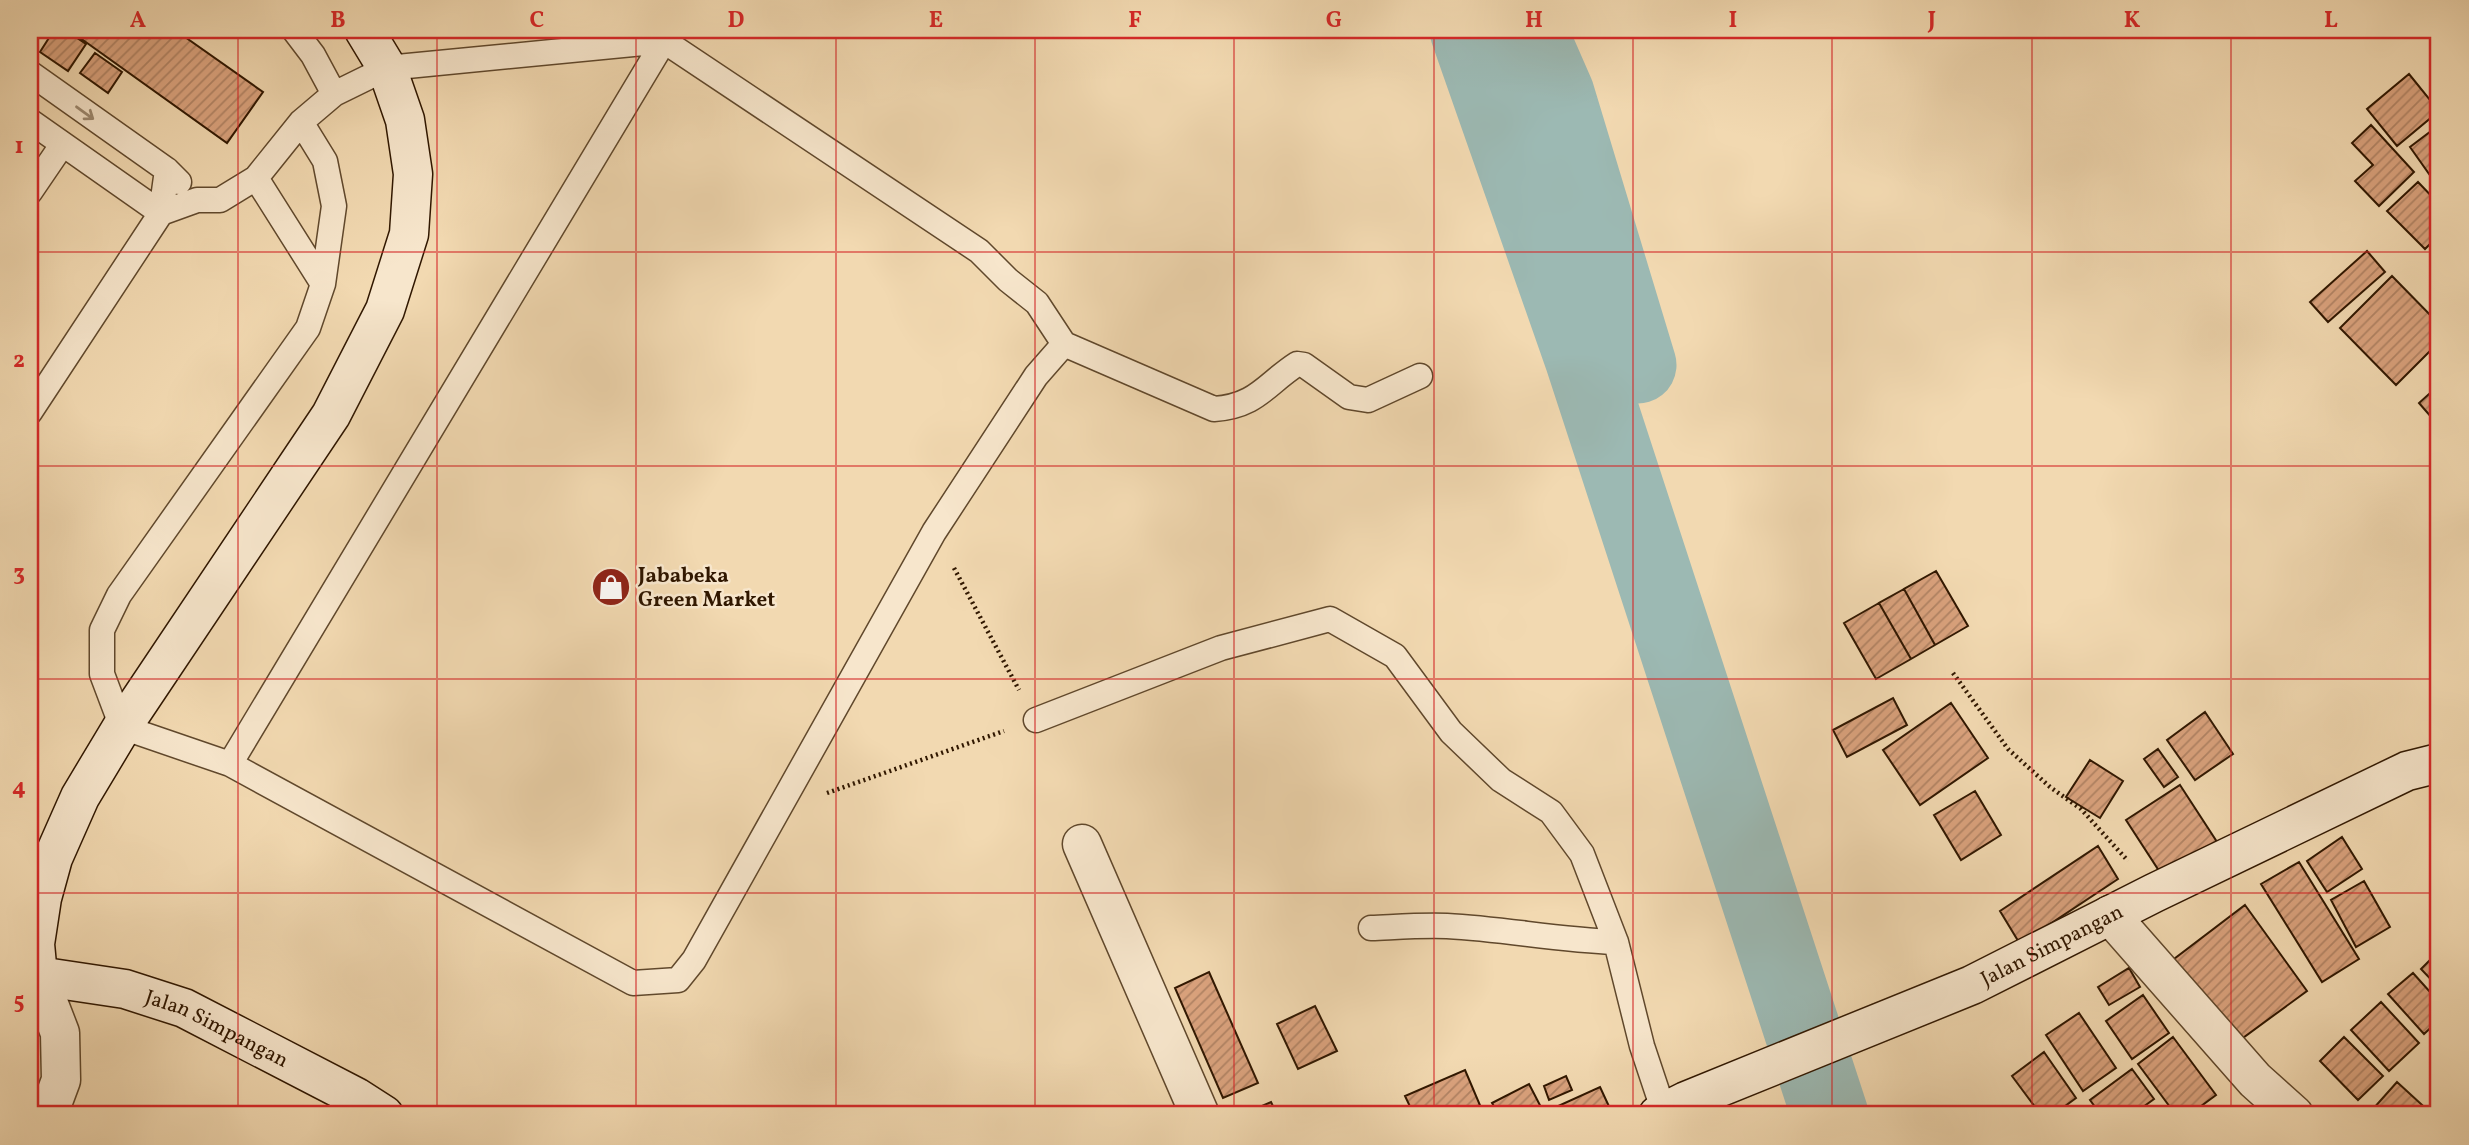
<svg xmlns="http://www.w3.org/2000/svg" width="2469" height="1145" font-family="Vollkorn,serif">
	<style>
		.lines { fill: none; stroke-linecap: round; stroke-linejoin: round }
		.river { stroke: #9cb9b3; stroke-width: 77 }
		.building { fill: url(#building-hatch); stroke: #301700; stroke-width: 2 }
		.lane-casing { stroke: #60482c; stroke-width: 27 }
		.street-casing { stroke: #60482c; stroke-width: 41 }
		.secondary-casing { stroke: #301700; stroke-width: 41 }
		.path { stroke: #301700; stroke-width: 4.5; stroke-dasharray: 2 3.5; stroke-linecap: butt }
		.lane { stroke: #f7e6cc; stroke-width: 24 }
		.street { stroke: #f7e6cc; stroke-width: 38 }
		.secondary { stroke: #f7e6cc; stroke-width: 38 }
		.oneway { stroke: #9d8970 }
		.grid { fill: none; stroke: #d62828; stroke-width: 2; stroke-opacity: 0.55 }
		.labels { text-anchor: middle; stroke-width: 5; stroke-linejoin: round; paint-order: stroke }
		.poi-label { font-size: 21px; font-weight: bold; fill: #301700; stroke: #f7e6cc; text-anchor: start }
		.street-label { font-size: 21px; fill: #301700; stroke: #f7e6cc }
		.neatline { fill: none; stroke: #d62828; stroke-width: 2.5 }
		.grid-label { font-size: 23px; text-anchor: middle; font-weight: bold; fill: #d62828 }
	</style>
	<defs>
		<pattern id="building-hatch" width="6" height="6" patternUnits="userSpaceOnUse" patternTransform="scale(1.75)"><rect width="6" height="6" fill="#daa27d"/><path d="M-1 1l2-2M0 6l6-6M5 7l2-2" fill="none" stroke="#b18364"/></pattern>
	</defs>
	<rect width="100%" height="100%" fill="#f2d9b1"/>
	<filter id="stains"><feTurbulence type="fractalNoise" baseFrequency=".00286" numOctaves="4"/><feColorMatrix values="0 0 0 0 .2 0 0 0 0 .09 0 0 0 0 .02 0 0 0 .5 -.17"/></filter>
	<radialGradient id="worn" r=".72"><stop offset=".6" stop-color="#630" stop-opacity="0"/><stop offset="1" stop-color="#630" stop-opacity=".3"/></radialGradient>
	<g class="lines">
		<!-- river -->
		<path class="river" d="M1468,30L1583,358L1830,1115
			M1528,30L1556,94L1638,365"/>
	</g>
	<!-- building -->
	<path class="building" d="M30,30H43L36,40L30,36Z
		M54,30H65L86,44L68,71L40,52Z
		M69,30H175L263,92L227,143Z
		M95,53L122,72L108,93L80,73Z
		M2409,74L2439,111L2397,146L2367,109Z
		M2371,125L2414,172L2379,206L2355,181L2373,165L2352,143Z
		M2439,125V188L2410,147Z
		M2418,182L2439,204V235L2425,249L2387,211Z
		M2367,251L2385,272L2328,322L2310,302Z
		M2392,276L2439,324V342L2396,385L2340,328Z
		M2439,385V426L2419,403Z
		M1936,571L1968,626L1935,645L1904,589Z
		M1904,589L1935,645L1911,659L1879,603Z
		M1879,603L1911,659L1876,679L1844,623Z
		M1893,698L1907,725L1847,757L1833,730Z
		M1951,703L1988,758L1920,805L1883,750Z
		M2205,712L2233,754L2195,780L2167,740Z
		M2158,749L2178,777L2164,787L2144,759Z
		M2090,760L2123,781L2100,818L2066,797Z
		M2180,785L2219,845L2165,880L2126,820Z
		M1975,791L2001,835L1961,860L1934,815Z
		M2342,837L2362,869L2327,892L2307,861Z
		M2098,846L2118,879L2020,944L2000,911Z
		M2299,862L2359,959L2322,982L2261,884Z
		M2364,881L2390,927L2356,947L2331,900Z
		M2245,905L2307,991L2236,1043L2174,959Z
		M2439,951V988L2421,969Z
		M2129,968L2140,987L2109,1005L2098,987Z
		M1209,972L1258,1083L1223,1098L1175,988Z
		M2413,973L2439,1002V1020L2424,1034L2388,994Z
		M2143,995L2169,1033L2132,1059L2106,1021Z
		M2381,1002L2419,1043L2389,1071L2351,1030Z
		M1315,1006L1337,1051L1298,1069L1277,1024Z
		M2079,1013L2116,1068L2083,1091L2046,1035Z
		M2173,1037L2216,1095L2189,1115H2176L2138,1064Z
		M2344,1037L2383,1076L2358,1100L2320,1061Z
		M2044,1052L2076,1098L2053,1115H2041L2012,1076Z
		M2132,1069L2154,1099L2132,1115H2101L2090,1100Z
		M1465,1070L1482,1110L1470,1115H1414L1405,1096Z
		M1566,1076L1572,1090L1549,1100L1544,1086Z
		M2397,1082L2433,1115H2380L2373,1109Z
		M1529,1084L1544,1113L1539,1115H1499L1492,1103Z
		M1600,1087L1613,1115H1560L1556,1107Z
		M1271,1102L1277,1115H1241Z
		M2082,1107L2089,1115H2073Z
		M1404,1109L1407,1115H1391Z"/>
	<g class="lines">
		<!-- lane casing -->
		<g class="lane-casing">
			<path id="lane" d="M294,30L313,55L334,94
				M30,73L167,170L179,182
				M30,121L161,213
				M256,178L323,284
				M30,192L62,145
				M161,213L197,200H220L256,178L301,122L334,94L387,68L664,41L979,251L1008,280L1037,303L1064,344L1036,376L934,532L694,960L678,980L633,983L230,764L122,727L102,674V630L119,595L308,328L323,284L334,206L325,161L301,122
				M1064,344L1214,409C1257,406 1266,384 1297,364L1304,365L1349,397L1368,400L1420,376
				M30,412L161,213L167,170
				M1036,720L1221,648L1330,619L1395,656L1451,732L1501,780L1551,812L1582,854L1616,942L1642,1046L1664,1112
				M230,764L664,41
				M1371,928C1396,927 1422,925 1447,926C1504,929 1559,940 1616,942"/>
		</g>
		<!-- street casing -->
		<g class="street-casing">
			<path id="street" d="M1082,844L1200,1115
				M2110,915L2255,1080L2294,1115
				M30,975L38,976L60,1033L61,1080L48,1115"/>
		</g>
		<!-- secondary casing -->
		<g class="secondary-casing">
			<g id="secondary">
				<path id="s1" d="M364,30L387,68L405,120L413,174L409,234L385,310L331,415L122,727L80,797L53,858L42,898L35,944L38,976L125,989L184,1008L356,1097L384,1115"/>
				<path id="s2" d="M1658,1115L1686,1101L1972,985L2154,893L2407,771L2439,763"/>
			</g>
		</g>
		<!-- path -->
		<path class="path" d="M954,568L1019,690
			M1953,673L2008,749L2050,787L2081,809L2128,861
			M827,793L1004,731"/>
		<!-- lane -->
		<use href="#lane" class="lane"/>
		<!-- street -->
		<use href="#street" class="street"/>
		<!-- secondary -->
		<use href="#secondary" class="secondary"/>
	</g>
	<!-- one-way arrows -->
	<defs><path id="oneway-shaft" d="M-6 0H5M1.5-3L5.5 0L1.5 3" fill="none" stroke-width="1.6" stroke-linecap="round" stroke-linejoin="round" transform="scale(1.75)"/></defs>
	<use class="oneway" href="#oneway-shaft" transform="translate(85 113) rotate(36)"/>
	<!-- grid -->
	<path class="grid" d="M238,30V1115M437,30V1115M636,30V1115M836,30V1115M1035,30V1115M1234,30V1115M1434,30V1115M1633,30V1115M1832,30V1115M2032,30V1115M2231,30V1115M30,252H2439M30,466H2439M30,679H2439M30,893H2439"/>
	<!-- icons -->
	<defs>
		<g id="shop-disc" transform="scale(2.0125)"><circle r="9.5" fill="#8f2418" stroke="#f7e6cc"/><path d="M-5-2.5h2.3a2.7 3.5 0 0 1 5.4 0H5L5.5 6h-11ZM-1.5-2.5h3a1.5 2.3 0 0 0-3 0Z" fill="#fff"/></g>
	</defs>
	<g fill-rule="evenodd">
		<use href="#shop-disc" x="611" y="587"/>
	</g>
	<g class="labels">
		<!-- poi labels -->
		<g class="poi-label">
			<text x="638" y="582">Jababeka<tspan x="638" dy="24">Green Market</tspan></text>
		</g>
		<!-- street labels -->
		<g class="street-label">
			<text dy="7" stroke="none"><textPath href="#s2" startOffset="429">Jalan Simpangan</textPath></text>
			<text dy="7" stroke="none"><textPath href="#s1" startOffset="1244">Jalan Simpangan</textPath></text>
		</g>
	</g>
	<!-- margin -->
	<rect width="2469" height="1145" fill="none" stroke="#f2d9b1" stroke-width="77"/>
	<rect x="38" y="38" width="2392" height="1068" class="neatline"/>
	<g class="grid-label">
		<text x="138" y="27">A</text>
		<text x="338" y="27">B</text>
		<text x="537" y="27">C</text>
		<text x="736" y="27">D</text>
		<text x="936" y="27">E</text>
		<text x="1135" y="27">F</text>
		<text x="1334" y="27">G</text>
		<text x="1534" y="27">H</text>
		<text x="1733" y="27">I</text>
		<text x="1932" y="27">J</text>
		<text x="2132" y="27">K</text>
		<text x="2331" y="27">L</text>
		<text x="19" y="153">1</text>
		<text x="19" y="367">2</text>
		<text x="19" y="580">3</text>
		<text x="19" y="794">4</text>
		<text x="19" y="1008">5</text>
	</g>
	<rect width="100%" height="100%" filter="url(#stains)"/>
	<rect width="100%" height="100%" fill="url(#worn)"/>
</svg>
